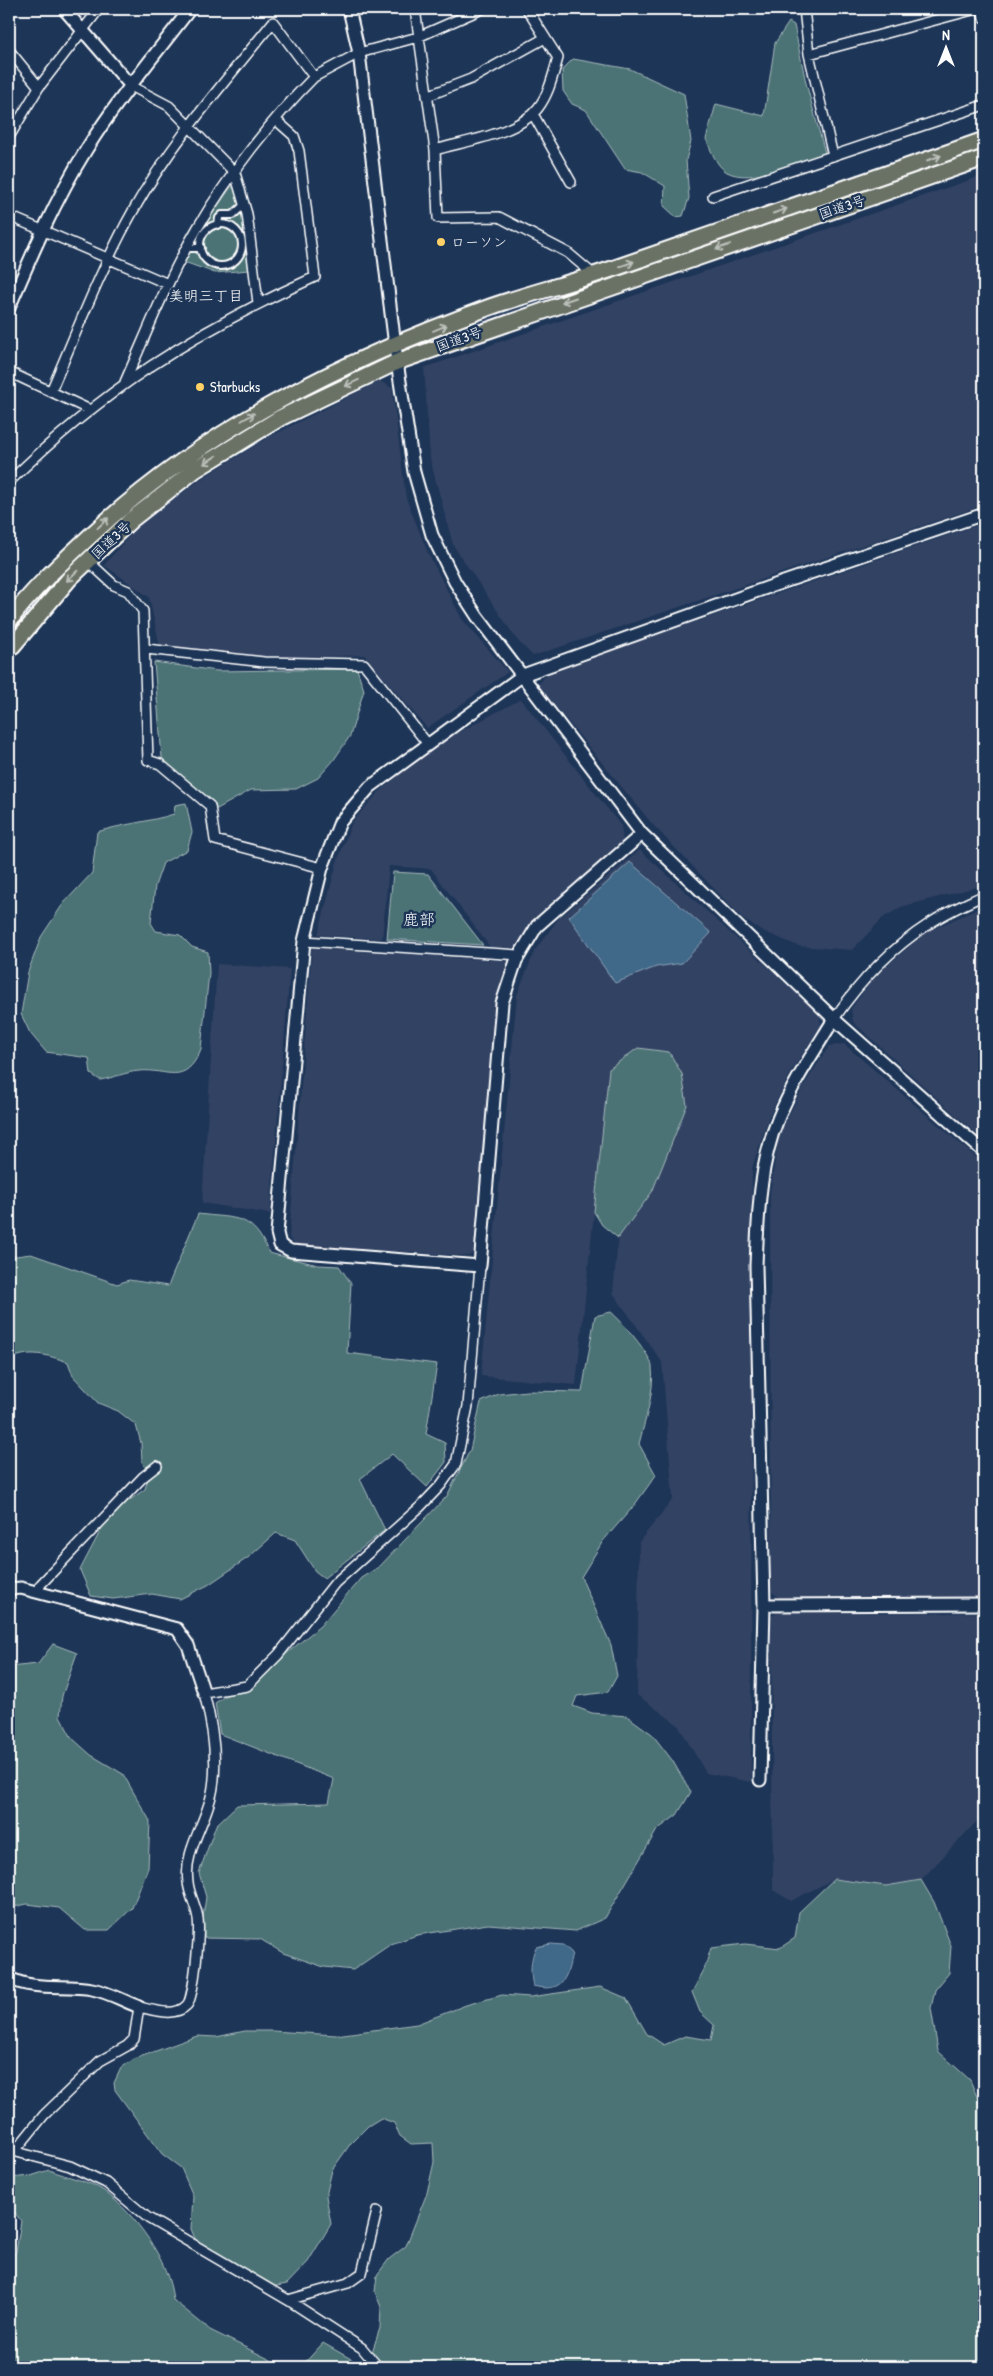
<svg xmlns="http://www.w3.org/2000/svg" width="993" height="2376" font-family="'Patrick Hand','Klee One',sans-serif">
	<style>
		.built { fill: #314264 }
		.green { fill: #4c7376; stroke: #a6b9ba }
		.water { fill: #406788; stroke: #8ca4b8 }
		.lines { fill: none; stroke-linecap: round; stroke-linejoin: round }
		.pedestrian-casing { stroke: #fff; stroke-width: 10 }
		.minor-casing { stroke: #fff; stroke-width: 12 }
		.tertiary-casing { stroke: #fff; stroke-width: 15 }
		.trunk-casing { stroke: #fff; stroke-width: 19 }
		.pedestrian { stroke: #1d3557; stroke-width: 6 }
		.minor { stroke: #1d3557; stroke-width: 9 }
		.tertiary { stroke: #1d3557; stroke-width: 11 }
		.trunk { stroke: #6a7266; stroke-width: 15 }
		.oneway { stroke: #bcc0ba }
		.poi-dot { fill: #ffd166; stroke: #1d3557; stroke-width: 2 }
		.labels { text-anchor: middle; stroke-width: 5; stroke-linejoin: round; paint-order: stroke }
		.street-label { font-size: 14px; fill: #fff; stroke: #1d3557 }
		.poi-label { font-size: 14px; fill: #fff; stroke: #1d3557; text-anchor: start }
		.neighbourhood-label { font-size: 15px; fill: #fff; stroke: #1d3557 }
		.quarter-label { font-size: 16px; fill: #fff; stroke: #1d3557 }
	</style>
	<rect width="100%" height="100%" fill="#1d3557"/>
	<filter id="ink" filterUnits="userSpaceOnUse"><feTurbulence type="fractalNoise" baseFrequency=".02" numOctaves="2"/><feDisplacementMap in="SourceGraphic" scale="10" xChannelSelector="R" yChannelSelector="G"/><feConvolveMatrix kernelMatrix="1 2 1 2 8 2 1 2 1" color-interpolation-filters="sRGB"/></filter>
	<g filter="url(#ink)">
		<!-- built -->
		<path class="built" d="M984,175V505L533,656L517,640L453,545L430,459L424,368Z
			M380,381L392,388L406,498L428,553L462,619L508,672L427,728L364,655L246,660L162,656L149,597L104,565L137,527L204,477L269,437Z
			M984,523V885L901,907L883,918L852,950L798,946L765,932L744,920L653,825L538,685L549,672Z
			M521,699L621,826L623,841L533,919L515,948L490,947L431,869L389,866L382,939L318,935L337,862L352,822L380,791L433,746Z
			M640,850L819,1014L821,1025L791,1072L769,1116L752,1168L751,1782L706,1773L678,1725L637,1695L639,1542L673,1499L662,1362L613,1293L618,1238L652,1192L609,1070L576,1385L481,1376L517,995L535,950L559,918Z
			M984,906V1141L853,1022L851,1009L874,977L926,932Z
			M312,948L509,961L495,1002L473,1253L469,1256L295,1245L289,1238Z
			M217,964L290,969L270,1214L202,1203Z
			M844,1044L984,1164V1597L779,1598L771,1591L770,1193L779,1135L803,1087L829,1046Z
			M779,1612L984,1613V1814L921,1880L886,1886L834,1879L791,1901L773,1890L771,1616Z"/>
		<!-- green -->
		<path class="green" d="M789,22L794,25L806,83L825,153C800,162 752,185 727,172C716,166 711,150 706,139L716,104L764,116L775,43Z
			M573,59L630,69L684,94L691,141L686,160L689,198L683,216L676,217L664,206L665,186L642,172L625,169L586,110L572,104L563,91L562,70Z
			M231,187H236L240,199L249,270L215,273L184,262L199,233Z
			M154,662L217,671L357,669L364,690L350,736L333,761L318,778L296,789L251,790L217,809L177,778L162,758Z
			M186,803L192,832L187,850L163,863L155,886L151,923L156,931L180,935L192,947L208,952L209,973L201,1049C185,1088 167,1068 139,1071C126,1072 113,1078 100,1080L91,1074L89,1058L46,1052L30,1033L21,1014L28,972L41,937L63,904L92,873L97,832C122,824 149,822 174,814L175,805Z
			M393,872L428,874L483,945L387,939Z
			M638,1048L669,1052L682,1074L687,1105L652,1192L618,1238L602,1225L594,1212L609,1069Z
			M198,1214C237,1219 252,1213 269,1253L318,1265L339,1266L351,1283L347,1353L437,1364L426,1434L445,1443L446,1462L427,1487L392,1454L360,1479L385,1530L324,1578L315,1571L295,1540L276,1533L249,1557L208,1585L180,1599L152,1594L113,1599L91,1596L80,1570L103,1526L127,1502L145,1489L149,1475L142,1461L141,1443L136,1425L118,1411L98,1403L73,1376L68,1362C47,1355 29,1349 9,1360V1257L31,1254L117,1284L129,1280L168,1286Z
			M611,1312C621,1320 652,1356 652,1367C655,1392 645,1420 639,1444L656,1475L633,1507L603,1541L581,1577L611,1645L617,1676L608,1692L577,1696L573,1706L592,1713L627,1716L652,1734L672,1760L691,1792L677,1815L657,1830L605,1918L576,1931L488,1924L417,1935L391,1944L353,1970L324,1967L283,1953L260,1939L204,1938L203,1917L206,1897L199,1873L216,1825L237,1805L329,1803L334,1779L220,1734L215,1703L280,1659L320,1626L361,1578L380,1566L447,1496L470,1450L481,1402L499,1394L527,1391L582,1392L595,1316Z
			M53,1644L77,1653L62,1696L60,1716L72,1738L91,1755L123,1774L150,1821L148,1868L132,1908L109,1930H85L59,1908L27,1904L9,1908V1667L38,1664Z
			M834,1879L886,1886L921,1880L934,1902L951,1946L949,1973L935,1990L931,2008L938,2051L970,2080L980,2104H984V2367H387L371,2355L380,2328L381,2307L375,2292L377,2275L389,2259L406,2246L427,2193L434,2162L433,2143L411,2144L400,2136L394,2123L381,2118L368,2126L351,2143L332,2170L326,2196L331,2224L308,2262L287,2284L266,2288L196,2241L191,2229L193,2196L181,2168L162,2154L115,2090L114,2083L121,2068L134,2059L197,2036L216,2037L245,2031H272L336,2035L417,2024L466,2005L502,1995L530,1997L600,1987L626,1998L647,2034L664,2045L685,2036L711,2040L714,2025L700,2012L692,1992L704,1970L711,1948L745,1944L780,1948L795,1938L799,1912Z
			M49,2170C64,2176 92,2182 104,2191C136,2215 169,2260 173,2300L210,2330L285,2367H9V2260L16,2252L21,2221L13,2210L9,2208V2178L31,2176Z
			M323,2343L365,2367H301Z"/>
		<!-- water -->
		<path class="water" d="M630,862L711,933L682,963L656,967L615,983L569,917Z
			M551,1944L563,1945L572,1953C567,1980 562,1993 533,1986C530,1973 530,1960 536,1947Z"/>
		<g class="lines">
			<!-- pedestrian casing -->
			<g class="pedestrian-casing">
				<path id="pedestrian" d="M200 245a21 21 0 1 1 42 0a21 21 0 1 1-42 0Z
					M218,225L219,218L222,215H233L245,204
					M186,248H201"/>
			</g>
			<!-- minor casing -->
			<g class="minor-casing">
				<path id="minor" d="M415,9L435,150L438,218L499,217L568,253L594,275
					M804,9L809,54L833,156
					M982,9L984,18
					M9,50L39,87
					M809,54L976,9
					M314,77L359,53L418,37L482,9
					M131,86L169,106L235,173L247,214L258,303
					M427,96L471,79L545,38
					M533,114L571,182
					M9,137L39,87L99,9
					M435,150C465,141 518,134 538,108C549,94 553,75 558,58L527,9
					M713,196L984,105
					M9,216L168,284
					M9,372L90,410
					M51,391C77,331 101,268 133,211C171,143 224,83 273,22L314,77C272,119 228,176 198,227C169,276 148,330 125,382
					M9,482C101,391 197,330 315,277L299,151L294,136L276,120
					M88,561L114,585L128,591L143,611L148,760L160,764L210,806L215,840L322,868
					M146,649L264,662L364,664L427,743
					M304,941L519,955
					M834,1019C860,981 890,949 929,924C946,912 966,904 984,895
					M37,1592L41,1584L143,1477L157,1466
					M9,2150L70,2166L106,2183L148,2218L288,2300L362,2348L378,2367
					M15,2151L44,2115L100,2061L127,2046L134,2039L139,2007C153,2010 175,2018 187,2005C194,1998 200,1932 198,1919C197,1907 189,1895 188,1882C183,1850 209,1819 213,1787C218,1755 212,1723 204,1693L247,1686L278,1655L335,1583L420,1507L441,1485L456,1464L468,1406L480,1266
					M288,2300L348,2283L362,2273L377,2211"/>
			</g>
			<!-- tertiary casing -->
			<g class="tertiary-casing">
				<path id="tertiary" d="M64,9L131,86
					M349,9L359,53L397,362L414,472L432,535L455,582L477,616L642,834L834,1019L984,1152
					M9,308C32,254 55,200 86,150C117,100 155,55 190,9
					M642,834L537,926L516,961L502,1003L480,1266L291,1251L280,1245L277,1233L304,941L322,868L340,822L370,787L523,675L769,587L984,514
					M9,1589L21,1588L177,1629L188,1645L204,1693
					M764,1605L984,1604
					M760,1780L764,1605L756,1266C758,1217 759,1165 778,1119C792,1084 814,1052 834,1019
					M9,1978C34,1991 65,1984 92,1989C108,1992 124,2001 139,2007"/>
			</g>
			<!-- trunk casing -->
			<g class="trunk-casing">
				<path id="trunk" d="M9,621C32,590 61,563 89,537C205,428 342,361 490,307C530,293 572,283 612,269C736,226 860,183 984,140
					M9,650L70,578L131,520L195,470L280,418L397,362L984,158"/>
			</g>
			<!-- pedestrian -->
			<use href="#pedestrian" class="pedestrian"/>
			<!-- minor -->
			<use href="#minor" class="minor"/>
			<!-- tertiary -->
			<use href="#tertiary" class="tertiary"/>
			<!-- trunk -->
			<use href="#trunk" class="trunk"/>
		</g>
		<!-- one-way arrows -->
		<defs><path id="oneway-shaft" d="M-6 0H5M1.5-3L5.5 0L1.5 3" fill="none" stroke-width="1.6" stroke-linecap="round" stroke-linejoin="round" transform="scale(1.25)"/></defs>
		<g class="oneway">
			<use href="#oneway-shaft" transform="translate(934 158) rotate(-19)"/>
			<use href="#oneway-shaft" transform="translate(780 211) rotate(-19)"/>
			<use href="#oneway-shaft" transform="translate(723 247) rotate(161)"/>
			<use href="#oneway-shaft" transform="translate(627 264) rotate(-19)"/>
			<use href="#oneway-shaft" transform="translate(569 300) rotate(161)"/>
			<use href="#oneway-shaft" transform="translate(440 328) rotate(-22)"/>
			<use href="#oneway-shaft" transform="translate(352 383) rotate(155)"/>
			<use href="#oneway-shaft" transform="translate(248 417) rotate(-30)"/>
			<use href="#oneway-shaft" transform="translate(210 460) rotate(147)"/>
			<use href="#oneway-shaft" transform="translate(103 523) rotate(-43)"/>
			<use href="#oneway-shaft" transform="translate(72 576) rotate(136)"/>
		</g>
	</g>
	<!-- markers -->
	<g class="poi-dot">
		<circle cx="441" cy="242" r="5"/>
		<circle cx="200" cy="387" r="5"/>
	</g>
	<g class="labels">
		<!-- street labels -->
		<g class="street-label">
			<text transform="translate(842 207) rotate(-19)" y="5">国道3号</text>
			<text transform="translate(459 339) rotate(-20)" y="5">国道3号</text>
			<text transform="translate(111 540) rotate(-43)" y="5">国道3号</text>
		</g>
		<!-- poi labels -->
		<g class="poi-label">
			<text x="451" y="247">ローソン</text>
			<text x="210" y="392">Starbucks</text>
		</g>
		<!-- neighbourhood labels -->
		<g class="neighbourhood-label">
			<text x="206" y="301">美明三丁目</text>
		</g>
		<!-- quarter labels -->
		<g class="quarter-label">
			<text x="419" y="925">鹿部</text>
		</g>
	</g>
	<!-- margin -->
	<rect width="993" height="2376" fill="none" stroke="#1d3557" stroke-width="30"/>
	<rect x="15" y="15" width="963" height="2346" fill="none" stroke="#fff" stroke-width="2" filter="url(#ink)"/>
	<!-- north arrow -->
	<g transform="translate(946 48)" stroke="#1d3557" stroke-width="4" paint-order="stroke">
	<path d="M0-4L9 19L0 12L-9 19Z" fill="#ffffff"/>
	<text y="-8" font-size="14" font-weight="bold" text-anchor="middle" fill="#ffffff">N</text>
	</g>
</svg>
